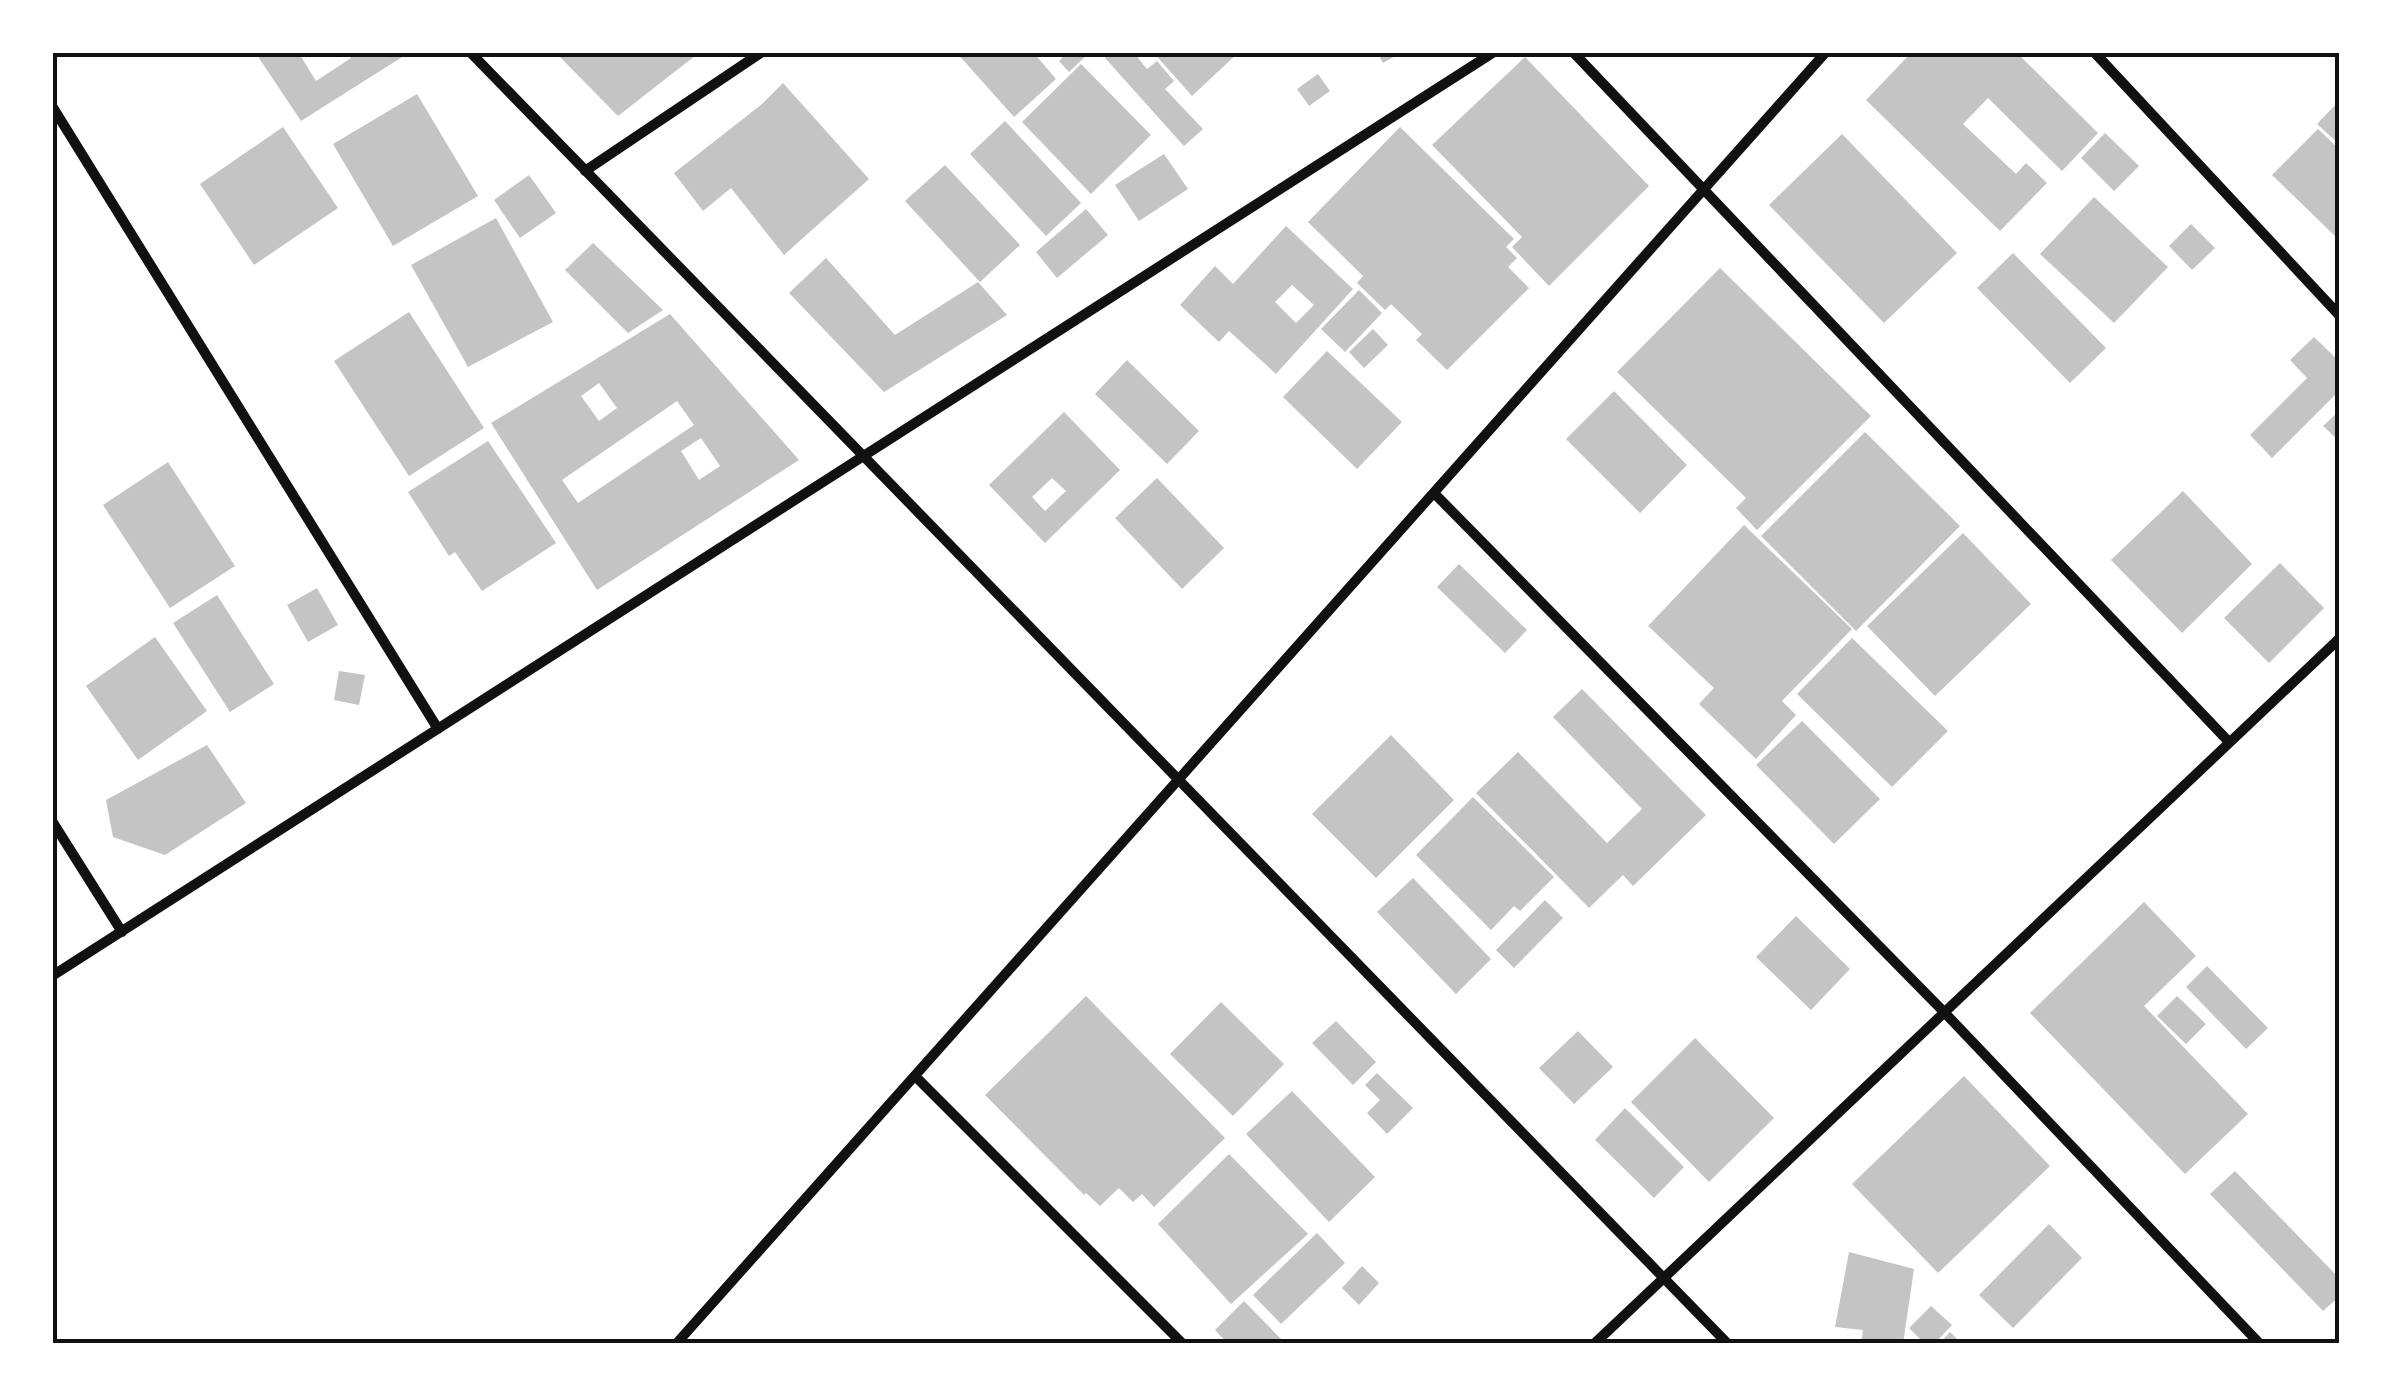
<svg xmlns="http://www.w3.org/2000/svg" width="2392" height="1396" font-family="'PT Serif',serif">
	<style>
		.building { fill: #c4c4c4; fill-rule: evenodd }
		.lines { fill: none; stroke-linecap: round; stroke-linejoin: round }
		.minor { stroke: #111; stroke-width: 10 }
		.neatline { fill: none; stroke: #111; stroke-width: 4 }
	</style>
	<rect width="100%" height="100%" fill="#fff"/>
	<!-- building -->
	<path class="building" d="M255,52H298L316,81L351,58L347,52H410L301,121Z
		M555,52H700L618,116Z
		M956,52H1033L1056,79L1014,117Z
		M1063,52H1090L1069,72L1059,61L1065,55Z
		M1111,52H1133L1147,69L1157,61L1174,81L1165,89L1203,129L1184,146L1105,58Z
		M1153,52H1239L1192,96Z
		M1377,52H1402L1383,63Z
		M1912,52H2016L2098,133L2062,171L1988,98L1963,124L2016,174L2026,163L2047,183L2000,231L1866,100Z
		M1525,57L1649,186L1549,286L1512,247L1522,237L1432,145Z
		M1081,64L1151,135L1091,194L1022,122Z
		M1318,74L1330,91L1309,106L1297,89Z
		M783,83L869,179L784,255L731,188L703,211L674,173L762,104Z
		M417,94L478,196L393,246L333,144Z
		M2340,100V145L2317,124Z
		M1005,121L1081,203L1046,236L970,154Z
		M283,127L338,208L254,265L200,184Z
		M1400,127L1514,239L1506,247L1517,258L1508,267L1529,288L1447,370L1416,340L1422,334L1391,304L1385,310L1357,283L1363,276L1308,222Z
		M2318,129L2340,150V234L2336,237L2272,175Z
		M2105,133L2139,166L2114,191L2081,158Z
		M1842,134L1957,253L1884,323L1769,205Z
		M1164,154L1188,189L1139,221L1115,185Z
		M945,165L1020,245L980,282L905,201Z
		M529,175L556,213L520,238L494,200Z
		M2094,197L2168,267L2114,323L2040,254Z
		M1086,209L1108,235L1057,278L1036,252Z
		M496,218L553,322L468,367L411,265Z
		M2191,224L2215,248L2192,270L2169,246Z
		M1286,226L1353,289L1276,374L1229,331L1219,342L1180,305L1215,266L1233,284ZM1292,285L1314,305L1296,323L1275,302Z
		M593,243L663,310L628,333L565,270Z
		M2013,253L2106,348L2070,383L1977,288Z
		M826,258L895,335L978,282L1007,315L884,392L789,293Z
		M1720,268L1871,416L1757,530L1736,508L1746,498L1617,372Z
		M1359,290L1382,313L1345,352L1321,329Z
		M409,312L484,428L409,476L334,361Z
		M670,314L799,460L597,590L491,423ZM599,383L617,408L599,421L581,396ZM677,401L694,425L578,503L562,480ZM701,438L720,466L699,480L681,451Z
		M1373,329L1388,345L1364,368L1349,352Z
		M2314,337L2340,362V390L2272,458L2250,435L2307,378L2290,360Z
		M1327,351L1402,422L1357,469L1283,397Z
		M1127,360L1199,431L1167,464L1095,394Z
		M1614,391L1687,465L1640,513L1566,439Z
		M2340,410V442L2323,426Z
		M1064,412L1120,470L1045,543L989,485ZM1052,478L1066,491L1045,511L1032,497Z
		M1865,432L1960,526L1856,631L1761,536Z
		M488,441L556,543L482,591L455,552L449,556L408,492Z
		M168,462L235,566L170,608L103,505Z
		M1157,478L1224,548L1182,589L1115,518Z
		M2183,491L2252,564L2182,633L2111,560Z
		M1744,525L1852,629L1782,701L1796,715L1756,759L1699,704L1714,688L1648,626Z
		M1963,533L2031,604L1935,696L1867,626Z
		M2280,563L2324,608L2269,663L2224,618Z
		M1459,564L1527,630L1505,653L1437,587Z
		M317,588L338,625L308,642L287,605Z
		M217,595L274,684L230,712L173,623Z
		M155,637L207,711L138,760L86,686Z
		M1852,638L1948,731L1892,787L1797,694Z
		M339,671L365,675L359,705L334,700Z
		M1582,689L1706,815L1633,886L1623,875L1589,908L1476,793L1518,752L1607,843L1642,809L1553,717Z
		M1802,721L1880,799L1834,844L1756,765Z
		M1391,735L1454,800L1376,878L1312,814Z
		M207,745L246,803L165,855L113,837L106,800Z
		M1473,797L1554,877L1520,911L1514,906L1491,930L1416,855Z
		M1413,878L1491,959L1456,994L1377,912Z
		M1545,900L1563,918L1514,968L1496,950Z
		M2144,902L2196,956L2144,1006L2248,1114L2185,1174L2030,1013Z
		M1796,916L1850,969L1811,1010L1756,957Z
		M2207,966L2268,1028L2246,1049L2186,987Z
		M1086,996L1225,1138L1154,1207L1142,1194L1133,1202L1119,1188L1100,1206L1086,1193L1084,1195L985,1095Z
		M2177,996L2206,1024L2186,1044L2157,1016Z
		M1221,1002L1284,1064L1233,1116L1170,1054Z
		M1336,1021L1376,1062L1353,1085L1312,1043Z
		M1578,1031L1613,1067L1574,1104L1539,1068Z
		M1695,1038L1774,1118L1709,1182L1631,1102Z
		M1377,1073L1413,1108L1387,1134L1367,1113L1380,1100L1365,1085Z
		M1964,1076L2050,1166L1938,1273L1852,1184Z
		M1292,1091L1375,1177L1329,1222L1246,1134Z
		M1625,1108L1684,1167L1654,1198L1595,1140Z
		M1229,1154L1308,1234L1231,1304L1158,1224Z
		M2235,1171L2340,1279V1296L2323,1311L2210,1194Z
		M2049,1224L2082,1258L2013,1328L1979,1295Z
		M1317,1233L1345,1263L1281,1324L1253,1295Z
		M1849,1252L1914,1269L1903,1344H1861L1863,1330L1835,1327Z
		M1362,1266L1379,1283L1359,1305L1342,1288Z
		M1244,1301L1283,1341L1281,1344H1228L1215,1330Z
		M1931,1306L1952,1325L1934,1344H1925L1909,1328Z
		M1950,1332L1962,1344H1939Z"/>
	<g class="lines">
		<!-- minor -->
		<path class="minor" d="M470,52L1728,1344
			M1573,52L2229,742
			M2094,52L2340,316
			M52,106L438,729
			M585,171L762,52
			M1434,493L1944,1012L2260,1344
			M52,821L122,932
			M52,976L1494,52
			M915,1076L1183,1344
			M676,1344L1826,52
			M1594,1344L2340,638"/>
	</g>
	<!-- border -->
	<rect width="2392" height="1396" fill="none" stroke="#ffffff" stroke-width="110"/>
	<rect x="55" y="55" width="2282" height="1286" class="neatline"/>
</svg>
